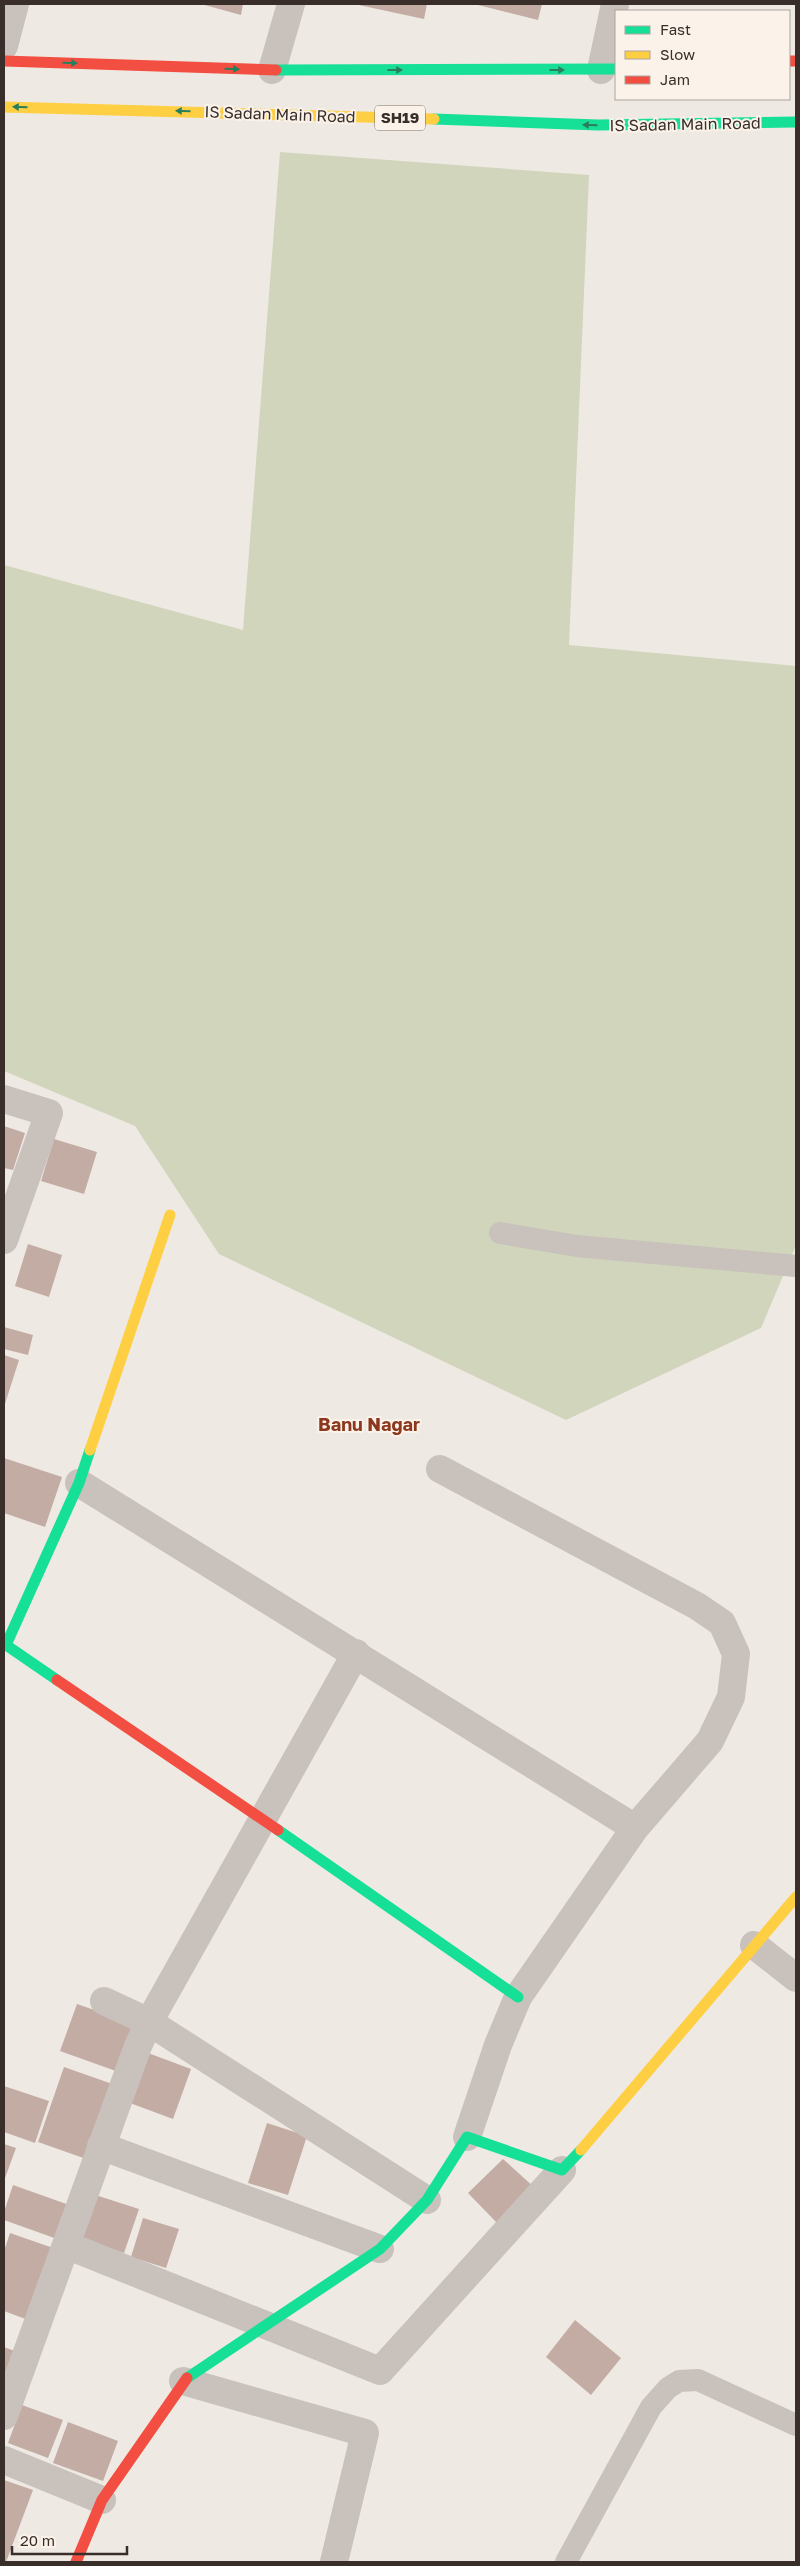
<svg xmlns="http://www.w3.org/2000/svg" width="800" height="2566" font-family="'Golos Text',sans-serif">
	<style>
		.green { fill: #d0d5bc }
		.building { fill: #c3aca4 }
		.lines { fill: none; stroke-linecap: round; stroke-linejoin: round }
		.lane { stroke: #c8c1bc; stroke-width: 22 }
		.street { stroke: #c8c1bc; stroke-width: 28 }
		.fast { stroke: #16e098; stroke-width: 11 }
		.slow { stroke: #ffcf43; stroke-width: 11 }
		.jam { stroke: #f24e42; stroke-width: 11 }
		.oneway { fill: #297e5b }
		.labels { text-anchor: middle; stroke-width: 4; stroke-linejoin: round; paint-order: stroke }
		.shield { fill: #fbf3ea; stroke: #736963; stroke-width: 1 }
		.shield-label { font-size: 15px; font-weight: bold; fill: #392e29 }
		.street-label { font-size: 16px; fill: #392e29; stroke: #fbf3ea }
		.neighbourhood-label { font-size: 18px; font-weight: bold; fill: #8c381e; stroke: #fbf3ea }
	</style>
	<rect width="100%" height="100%" fill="#efe9e3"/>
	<!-- green -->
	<path class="green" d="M280,152L589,175L569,645L796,666V1245L761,1328L566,1420L219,1254L135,1126L4,1071V565L243,630Z"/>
	<!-- building -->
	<path class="building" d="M201,4H243L241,15Z
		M354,4H427L424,19Z
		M474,4H542L538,20Z
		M4,1126L25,1133L13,1170L4,1168Z
		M54,1139L97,1152L84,1194L41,1181Z
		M28,1244L62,1255L49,1297L15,1286Z
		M4,1327L33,1335L28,1355L4,1349Z
		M4,1355L19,1360L4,1407Z
		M4,1458L62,1477L45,1527L4,1513Z
		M77,2004L143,2027L127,2075L60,2051Z
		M140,2050L191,2069L173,2119L122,2100Z
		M64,2067L118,2086L92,2161L38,2142Z
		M4,2086L49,2101L35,2143L4,2132Z
		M267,2123L307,2136L288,2195L248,2183Z
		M4,2144L16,2148L4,2181Z
		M503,2159L536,2189L498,2224L468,2193Z
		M13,2185L72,2206L60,2240L4,2220V2212Z
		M86,2192L139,2209L124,2253L72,2236Z
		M143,2218L179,2229L166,2268L131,2257Z
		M10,2233L56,2249L31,2321L4,2311V2251Z
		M575,2320L621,2358L591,2395L546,2357Z
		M4,2347L20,2353L4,2389Z
		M22,2405L63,2420L48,2458L8,2443Z
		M68,2422L118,2441L103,2481L53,2463Z
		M4,2480L33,2490L6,2562H4Z"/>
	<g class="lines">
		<!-- lane -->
		<path class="lane" d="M500,1233L577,1246L796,1266
			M566,2562L651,2407L668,2388L679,2381L698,2380L796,2425"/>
		<!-- street -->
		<path class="street" d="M4,46L15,4
			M272,70L291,4
			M601,70L615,4
			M4,1099L49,1113L4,1240
			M440,1469L697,1606L722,1623L736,1654L731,1697L710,1741L635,1828L518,1997L498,2045L467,2137
			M79,1483L635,1828
			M754,1945L796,1978
			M104,2001L149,2022L427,2200
			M101,2146L380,2249
			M66,2245L380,2371L562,2170
			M183,2381L365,2433L334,2562
			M4,2416L138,2046L149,2022L356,1653
			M4,2460L102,2500"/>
		<!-- fast -->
		<path class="fast" d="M276,70L616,69
			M434,119L598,125L796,122
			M57,1680L6,1645L79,1483L90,1450
			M278,1830L518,1997
			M187,2378L380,2249L427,2200L467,2137L562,2170L581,2150"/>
		<!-- slow -->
		<path class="slow" d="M4,107L434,119
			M90,1450L170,1215
			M581,2150L796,1897"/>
		<!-- jam -->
		<path class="jam" d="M4,61L276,70
			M789,61H796
			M57,1680L278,1830
			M76,2562L102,2500L187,2378"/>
	</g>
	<!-- one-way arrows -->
	<defs><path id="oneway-solid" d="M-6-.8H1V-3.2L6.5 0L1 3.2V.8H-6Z" transform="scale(1.25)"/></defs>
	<g class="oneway">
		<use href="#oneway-solid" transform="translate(70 63) rotate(2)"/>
		<use href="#oneway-solid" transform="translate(232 69) rotate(2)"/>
		<use href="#oneway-solid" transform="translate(395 70)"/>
		<use href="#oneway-solid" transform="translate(557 70)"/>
		<use href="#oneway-solid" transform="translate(20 107) rotate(-179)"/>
		<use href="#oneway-solid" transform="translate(183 111) rotate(-179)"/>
		<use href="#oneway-solid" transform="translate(590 125) rotate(-178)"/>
	</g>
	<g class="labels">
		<!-- shield labels -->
		<rect class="shield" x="375" y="105.5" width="50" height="25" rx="4"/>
		<g class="shield-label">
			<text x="400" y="123">SH19</text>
		</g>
		<!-- street labels -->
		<g class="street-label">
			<text transform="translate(280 114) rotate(2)" y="6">IS Sadan Main Road</text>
			<text transform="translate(685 124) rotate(-1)" y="6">IS Sadan Main Road</text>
		</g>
		<!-- neighbourhood labels -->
		<g class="neighbourhood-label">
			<text x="369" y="1431">Banu Nagar</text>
		</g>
	</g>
	<!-- border -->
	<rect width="800" height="2566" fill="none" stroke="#392e29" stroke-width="10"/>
	<!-- legend -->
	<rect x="615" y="10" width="175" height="90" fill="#fbf3ea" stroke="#ada49d"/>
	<rect x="625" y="26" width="25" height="8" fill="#16e098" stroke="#ada49d"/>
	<text x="660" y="35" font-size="15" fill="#392e29">Fast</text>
	<rect x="625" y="51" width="25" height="8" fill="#ffcf43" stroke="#ada49d"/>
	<text x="660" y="60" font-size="15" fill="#392e29">Slow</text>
	<rect x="625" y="76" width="25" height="8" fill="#f24e42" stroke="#ada49d"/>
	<text x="660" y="85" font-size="15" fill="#392e29">Jam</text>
	<!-- scale -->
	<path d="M12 2546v8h115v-8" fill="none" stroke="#392e29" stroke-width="2.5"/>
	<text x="20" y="2546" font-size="15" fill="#392e29" stroke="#fbf3ea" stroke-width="4" paint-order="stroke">20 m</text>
</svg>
